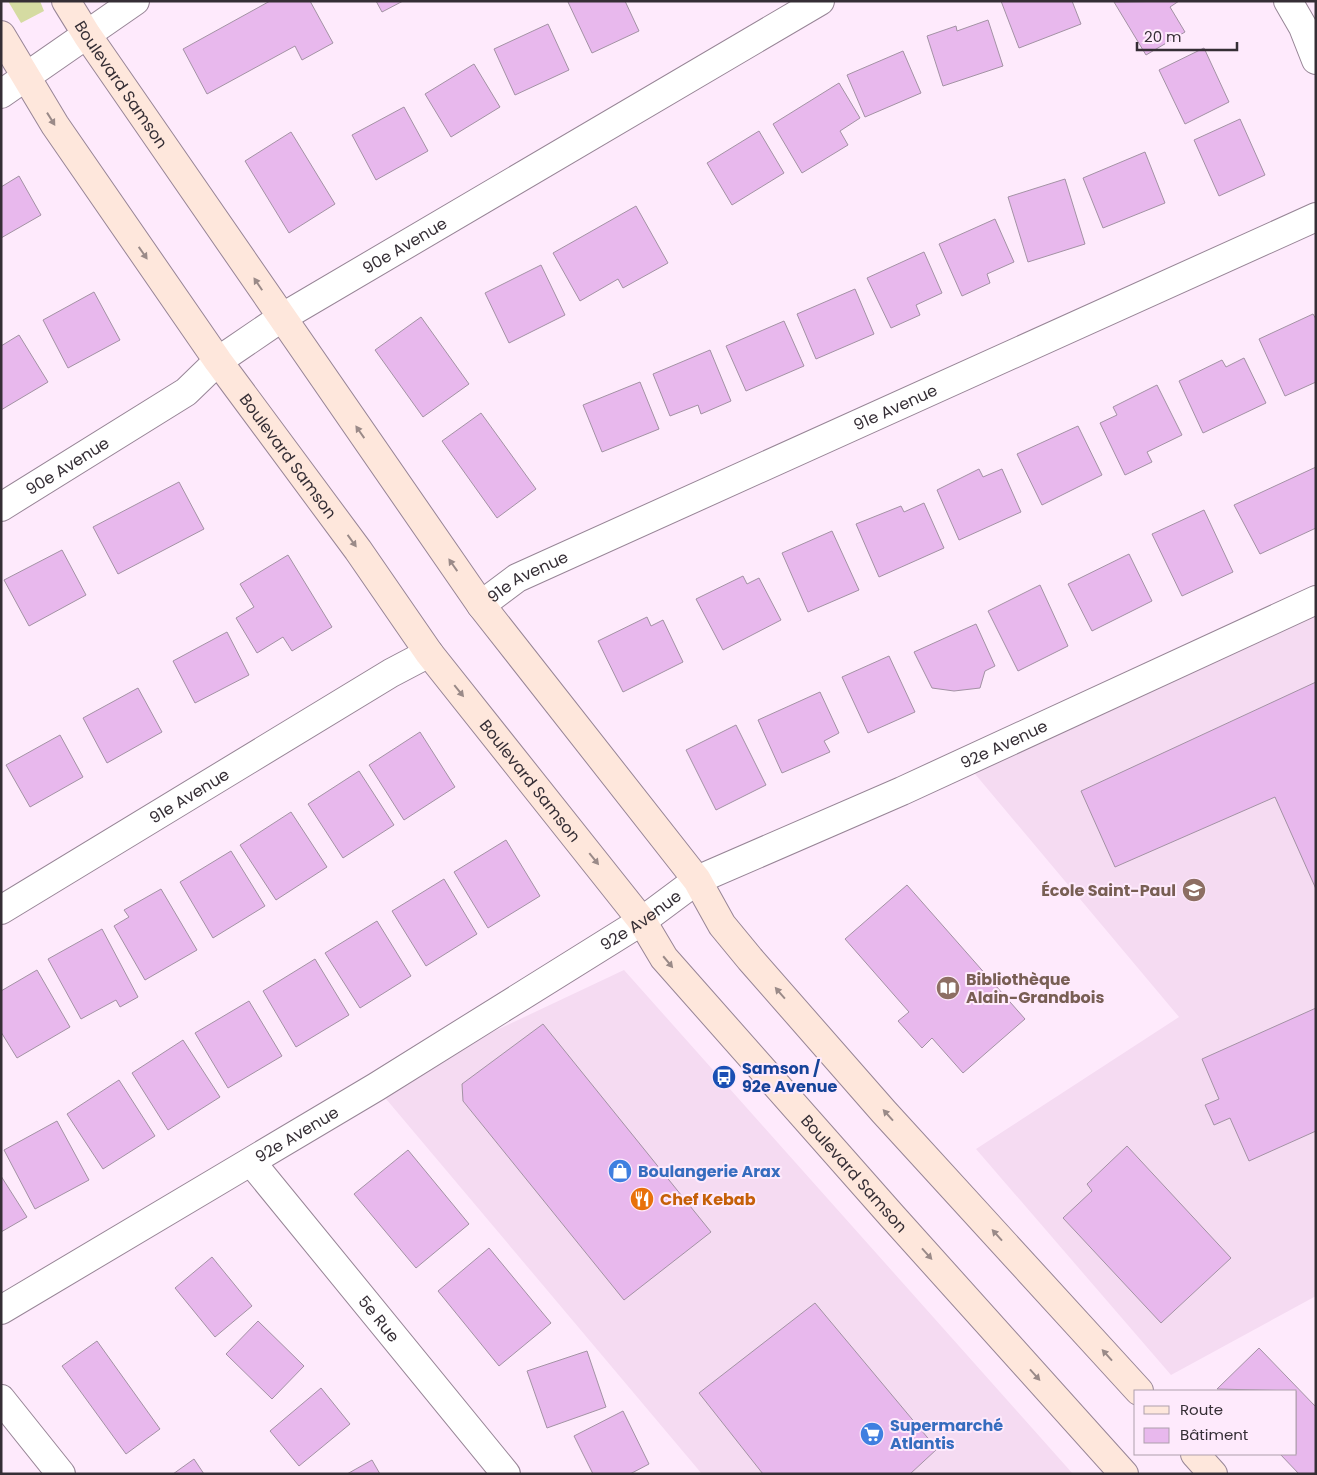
<svg xmlns="http://www.w3.org/2000/svg" width="1317" height="1475" font-family="Poppins,sans-serif">
	<style>
		.built { fill: #f5dbf2 }
		.green { fill: #d5dba2 }
		.building { fill: #e8b8ed; stroke: #a392a4 }
		.lines { fill: none; stroke-linecap: round; stroke-linejoin: round }
		.street-casing { stroke: #978596; stroke-width: 30 }
		.secondary-casing { stroke: #978596; stroke-width: 30 }
		.street { stroke: #fff; stroke-width: 28 }
		.secondary { stroke: #fee7dc; stroke-width: 28 }
		.oneway { fill: #9a8a88 }
		.labels { text-anchor: middle; stroke-width: 4; stroke-linejoin: round; paint-order: stroke }
		.street-label { font-size: 16px; fill: #352e35; stroke: #feeafc }
		.education-label { font-size: 16px; font-weight: bold; fill: #785e54; stroke: #feeafc; text-anchor: end }
		.transit-label { font-size: 16px; font-weight: bold; fill: #164399; stroke: #feeafc; text-anchor: start }
		.shop-label { font-size: 16px; font-weight: bold; fill: #366cbe; stroke: #feeafc; text-anchor: start }
		.food-label { font-size: 16px; font-weight: bold; fill: #c56008; stroke: #feeafc; text-anchor: start }
	</style>
	<rect width="100%" height="100%" fill="#feeafc"/>
	<!-- built -->
	<path class="built" d="M1316,600V1296L1171,1375L976,1149L1179,1017L965,762Z
		M624,970L1073,1474H702L376,1087Z"/>
	<!-- green -->
	<path class="green" d="M8,1H40L44,11L21,23Z"/>
	<!-- building -->
	<path class="building" d="M270,1H310L333,43L302,60L295,46L207,94L183,49Z
		M376,1H403L382,12Z
		M570,1H625L639,31L592,53L568,2Z
		M1001,1H1072L1081,24L1019,48Z
		M1179,1L1170,7L1185,32L1146,55L1114,2Z
		M988,20L1003,66L943,86L927,36L956,26L957,31Z
		M548,24L569,70L515,95L494,49Z
		M1204,48L1229,102L1185,124L1159,70Z
		M903,51L921,93L865,117L847,75Z
		M474,64L500,107L451,137L425,94Z
		M839,83L860,118L840,131L848,145L802,173L773,124Z
		M404,107L428,151L376,180L352,135Z
		M1240,119L1265,175L1219,196L1194,140Z
		M759,131L784,173L732,205L707,163Z
		M291,132L335,204L289,233L245,161Z
		M1145,152L1165,203L1103,228L1083,178Z
		M19,176L41,215L1,238V187Z
		M1065,179L1085,244L1028,262L1008,197Z
		M636,206L668,263L623,288L618,279L580,301L553,253Z
		M995,219L1014,262L987,274L990,283L962,296L939,244Z
		M924,252L942,293L916,305L920,315L891,328L867,278Z
		M541,265L565,315L509,343L485,293Z
		M855,289L874,334L816,359L797,314Z
		M94,292L120,340L68,368L43,320Z
		M1313,314L1316,319V382L1285,396L1259,339Z
		M421,317L469,384L423,417L375,350Z
		M784,321L804,366L746,391L726,346Z
		M19,335L48,382L1,410V346Z
		M710,350L731,401L701,414L698,405L670,416L653,374Z
		M1244,358L1266,403L1203,433L1179,381L1222,360L1226,367Z
		M640,382L659,429L602,452L583,405Z
		M1157,385L1182,435L1147,452L1152,462L1125,475L1100,423L1117,415L1113,407Z
		M481,413L536,489L497,518L442,441Z
		M1078,426L1102,475L1042,505L1017,454Z
		M1316,467V528L1260,554L1234,505Z
		M979,469L983,477L1002,469L1021,512L959,540L937,490Z
		M179,482L204,529L118,574L93,527Z
		M924,503L944,548L879,577L856,524L901,506L904,512Z
		M1204,510L1233,572L1182,596L1152,534Z
		M832,531L859,590L808,612L782,553Z
		M62,550L86,595L29,626L4,580Z
		M1129,554L1152,601L1092,631L1068,584Z
		M288,555L332,627L292,651L283,637L257,653L236,618L254,607L240,584Z
		M743,576L747,584L759,578L781,620L723,650L696,599Z
		M1040,585L1068,646L1018,671L988,611Z
		M647,617L651,626L663,620L683,662L623,692L598,641Z
		M976,624L995,666L985,671L980,688L954,691L932,688L914,652Z
		M227,632L249,675L195,703L173,661Z
		M889,656L915,712L868,733L842,677Z
		M1316,682V889L1275,797L1115,867L1081,791Z
		M138,688L162,732L107,763L83,718Z
		M820,692L839,733L824,741L830,752L782,773L758,720Z
		M736,725L766,785L716,810L686,750Z
		M420,732L455,787L404,820L369,765Z
		M60,735L83,777L30,807L6,765Z
		M359,771L394,825L343,858L308,804Z
		M291,812L327,867L276,900L240,845Z
		M506,840L540,896L488,928L454,872Z
		M231,851L265,906L213,938L180,882Z
		M444,879L477,934L426,966L392,911Z
		M907,885L1025,1019L963,1073L932,1038L922,1048L898,1021L909,1012L845,939Z
		M161,889L197,950L145,980L114,926L129,917L124,910Z
		M377,921L411,976L360,1008L325,953Z
		M102,929L138,997L120,1007L116,1000L81,1019L48,959Z
		M315,959L349,1015L296,1047L263,991Z
		M37,970L70,1027L17,1058L1,1032V991Z
		M249,1001L282,1056L228,1088L195,1033Z
		M1316,1008V1131L1249,1161L1230,1118L1214,1125L1205,1105L1219,1099L1202,1059Z
		M543,1024L711,1232L624,1300L463,1101L462,1084Z
		M183,1040L220,1097L168,1130L132,1073Z
		M119,1080L155,1136L103,1169L67,1114Z
		M57,1121L89,1180L35,1209L4,1150Z
		M1127,1146L1231,1258L1161,1323L1063,1218L1092,1191L1087,1184Z
		M408,1150L469,1224L416,1268L354,1194Z
		M1,1176L27,1217L1,1232Z
		M489,1248L551,1323L499,1366L438,1291Z
		M212,1257L252,1306L215,1337L175,1288Z
		M815,1303L937,1449L910,1474H763L699,1393Z
		M258,1321L304,1366L272,1399L226,1354Z
		M97,1341L160,1429L126,1454L62,1366Z
		M1259,1348L1316,1407V1474H1299L1280,1454H1296V1391L1217,1389Z
		M587,1351L606,1407L547,1428L527,1371Z
		M321,1388L350,1424L299,1466L270,1431Z
		M623,1411L649,1464L630,1474H593L574,1436Z
		M194,1459L204,1474H173Z
		M372,1460L380,1474H347Z"/>
	<g class="lines">
		<!-- street casing -->
		<g class="street-casing">
			<g id="street">
				<path d="M1288,1L1303,27L1316,60"/>
				<path d="M1,94L135,1"/>
				<path id="s1" d="M1,507L186,392L218,361L281,318L820,1"/>
				<path id="s2" d="M481,605L517,578L1316,217"/>
				<path id="s3" d="M1,910L391,673L429,653"/>
				<path id="s4" d="M252,1163L506,1474"/>
				<path id="s5" d="M1,1310L376,1087L642,921L697,880L902,791L1316,600"/>
				<path d="M1,1399L61,1474"/>
			</g>
		</g>
		<!-- secondary casing -->
		<g class="secondary-casing">
			<g id="secondary">
				<path id="s6" d="M66,1L87,35L481,605L697,880L722,925L750,959L884,1112L1139,1391"/>
				<path id="s7" d="M1,35L55,125L218,361L358,550L429,653L642,921L664,958L892,1216L1124,1474"/>
				<path d="M1195,1454L1213,1474"/>
			</g>
		</g>
		<!-- street -->
		<use href="#street" class="street"/>
		<!-- secondary -->
		<use href="#secondary" class="secondary"/>
	</g>
	<!-- one-way arrows -->
	<defs><path id="oneway-solid" d="M-6-.8H1V-3.2L6.5 0L1 3.2V.8H-6Z" transform="scale(1.25)"/></defs>
	<g class="oneway">
		<use href="#oneway-solid" transform="translate(51 119) rotate(58)"/>
		<use href="#oneway-solid" transform="translate(143 253) rotate(55)"/>
		<use href="#oneway-solid" transform="translate(258 284) rotate(-124)"/>
		<use href="#oneway-solid" transform="translate(360 432) rotate(-125)"/>
		<use href="#oneway-solid" transform="translate(352 541) rotate(54)"/>
		<use href="#oneway-solid" transform="translate(453 565) rotate(-125)"/>
		<use href="#oneway-solid" transform="translate(459 691) rotate(51)"/>
		<use href="#oneway-solid" transform="translate(594 859) rotate(51)"/>
		<use href="#oneway-solid" transform="translate(668 962) rotate(50)"/>
		<use href="#oneway-solid" transform="translate(780 993) rotate(-131)"/>
		<use href="#oneway-solid" transform="translate(888 1115) rotate(-132)"/>
		<use href="#oneway-solid" transform="translate(997 1235) rotate(-132)"/>
		<use href="#oneway-solid" transform="translate(927 1254) rotate(48)"/>
		<use href="#oneway-solid" transform="translate(1107 1355) rotate(-132)"/>
		<use href="#oneway-solid" transform="translate(1035 1375) rotate(48)"/>
	</g>
	<!-- icons -->
	<defs>
		<g id="school-disc" transform="scale(1.25)"><circle r="9.5" fill="#8d6e63" stroke="#feeafc"/><path d="M0-5L7-2L0 1L-7-2ZM-4 1L0 2.5L4 1V4Q0 6-4 4Z" fill="#fff"/></g>
		<g id="library-disc" transform="scale(1.25)"><circle r="9.5" fill="#8d6e63" stroke="#feeafc"/><path d="M-6-4Q-3-5.5-.7-3.5V5Q-3 3-6 4ZM6-4Q3-5.5 .7-3.5V5Q3 3 6 4Z" fill="#fff"/></g>
		<g id="bus-disc" transform="scale(1.25)"><circle r="9.5" fill="#1a4fb4" stroke="#feeafc"/><path d="M-5-6H5V4H4V6H2V4H-2V6H-4V4H-5ZM-3.5-4V0h7V-4ZM-3.5 1.2v1.5H-2V1.2ZM2 1.2v1.5H3.5V1.2Z" fill="#fff"/></g>
		<g id="shop-disc" transform="scale(1.25)"><circle r="9.5" fill="#3f7fe0" stroke="#feeafc"/><path d="M-5-2.5h2.3a2.7 3.5 0 0 1 5.4 0H5L5.5 6h-11ZM-1.5-2.5h3a1.5 2.3 0 0 0-3 0Z" fill="#fff"/></g>
		<g id="restaurant-disc" transform="scale(1.25)"><circle r="9.5" fill="#e8710a" stroke="#feeafc"/><path d="M-5-6h1v4h1v-4h1v4h1v-4h1v5L-1.5 .5V6h-2V.5L-5-1ZM5-6V6H3V1.5H1.5Q1.5-4 5-6Z" fill="#fff"/></g>
		<g id="supermarket-disc" transform="scale(1.25)"><circle r="9.5" fill="#3f7fe0" stroke="#feeafc"/><path d="M-6-5.5h2.5l.6 2H6L4.5 2H-2.5L-4.4-4H-6ZM-1.5 3.2a1.3 1.3 0 1 0 .1 0ZM3 3.2a1.3 1.3 0 1 0 .1 0Z" fill="#fff"/></g>
	</defs>
	<g fill-rule="evenodd">
		<use href="#school-disc" x="1194" y="890"/>
		<use href="#library-disc" x="948" y="988"/>
		<use href="#bus-disc" x="724" y="1077"/>
		<use href="#shop-disc" x="620" y="1171"/>
		<use href="#restaurant-disc" x="642" y="1199"/>
		<use href="#supermarket-disc" x="872" y="1434"/>
	</g>
	<g class="labels">
		<!-- street labels -->
		<g class="street-label">
			<text dy="6" stroke="none"><textPath href="#s6" startOffset="100">Boulevard Samson</textPath></text>
			<text dy="6" stroke="none"><textPath href="#s1" startOffset="482">90e Avenue</textPath></text>
			<text dy="6" stroke="none"><textPath href="#s2" startOffset="460">91e Avenue</textPath></text>
			<text dy="6" stroke="none"><textPath href="#s7" startOffset="510">Boulevard Samson</textPath></text>
			<text dy="6" stroke="none"><textPath href="#s1" startOffset="78">90e Avenue</textPath></text>
			<text dy="6" stroke="none"><textPath href="#s2" startOffset="55">91e Avenue</textPath></text>
			<text dy="6" stroke="none"><textPath href="#s5" startOffset="1154">92e Avenue</textPath></text>
			<text dy="6" stroke="none"><textPath href="#s7" startOffset="915">Boulevard Samson</textPath></text>
			<text dy="6" stroke="none"><textPath href="#s3" startOffset="220">91e Avenue</textPath></text>
			<text dy="6" stroke="none"><textPath href="#s5" startOffset="749">92e Avenue</textPath></text>
			<text dy="6" stroke="none"><textPath href="#s5" startOffset="344">92e Avenue</textPath></text>
			<text dy="6" stroke="none"><textPath href="#s7" startOffset="1425">Boulevard Samson</textPath></text>
			<text dy="6" stroke="none"><textPath href="#s4" startOffset="201">5e Rue</textPath></text>
		</g>
		<!-- education labels -->
		<g class="education-label">
			<text x="1176" y="896">École Saint-Paul</text>
			<text x="966" y="985" text-anchor="start">Bibliothèque<tspan x="966" dy="18">Alain-Grandbois</tspan></text>
		</g>
		<!-- transit labels -->
		<g class="transit-label">
			<text x="742" y="1074">Samson /<tspan x="742" dy="18">92e Avenue</tspan></text>
		</g>
		<!-- shop labels -->
		<g class="shop-label">
			<text x="638" y="1177">Boulangerie Arax</text>
			<text x="890" y="1431">Supermarché<tspan x="890" dy="18">Atlantis</tspan></text>
		</g>
		<!-- food labels -->
		<g class="food-label">
			<text x="660" y="1205">Chef Kebab</text>
		</g>
	</g>
	<!-- border -->
	<rect width="1317" height="1475" fill="none" stroke="#352e35" stroke-width="5"/>
	<!-- legend -->
	<rect x="1134" y="1390" width="162" height="65" fill="#feeafc" stroke="#ae9fac"/>
	<rect x="1144" y="1406" width="25" height="8" fill="#fee7dc" stroke="#ae9fac"/>
	<text x="1180" y="1415" font-size="15" fill="#352e35">Route</text>
	<rect x="1144" y="1428" width="25" height="15" fill="#e8b8ed" stroke="#ae9fac"/>
	<text x="1180" y="1440" font-size="15" fill="#352e35">Bâtiment</text>
	<!-- scale -->
	<path d="M1137 42v8h100v-8" fill="none" stroke="#352e35" stroke-width="2.5"/>
	<text x="1144" y="42" font-size="15" fill="#352e35" stroke="#feeafc" stroke-width="4" paint-order="stroke">20 m</text>
</svg>
